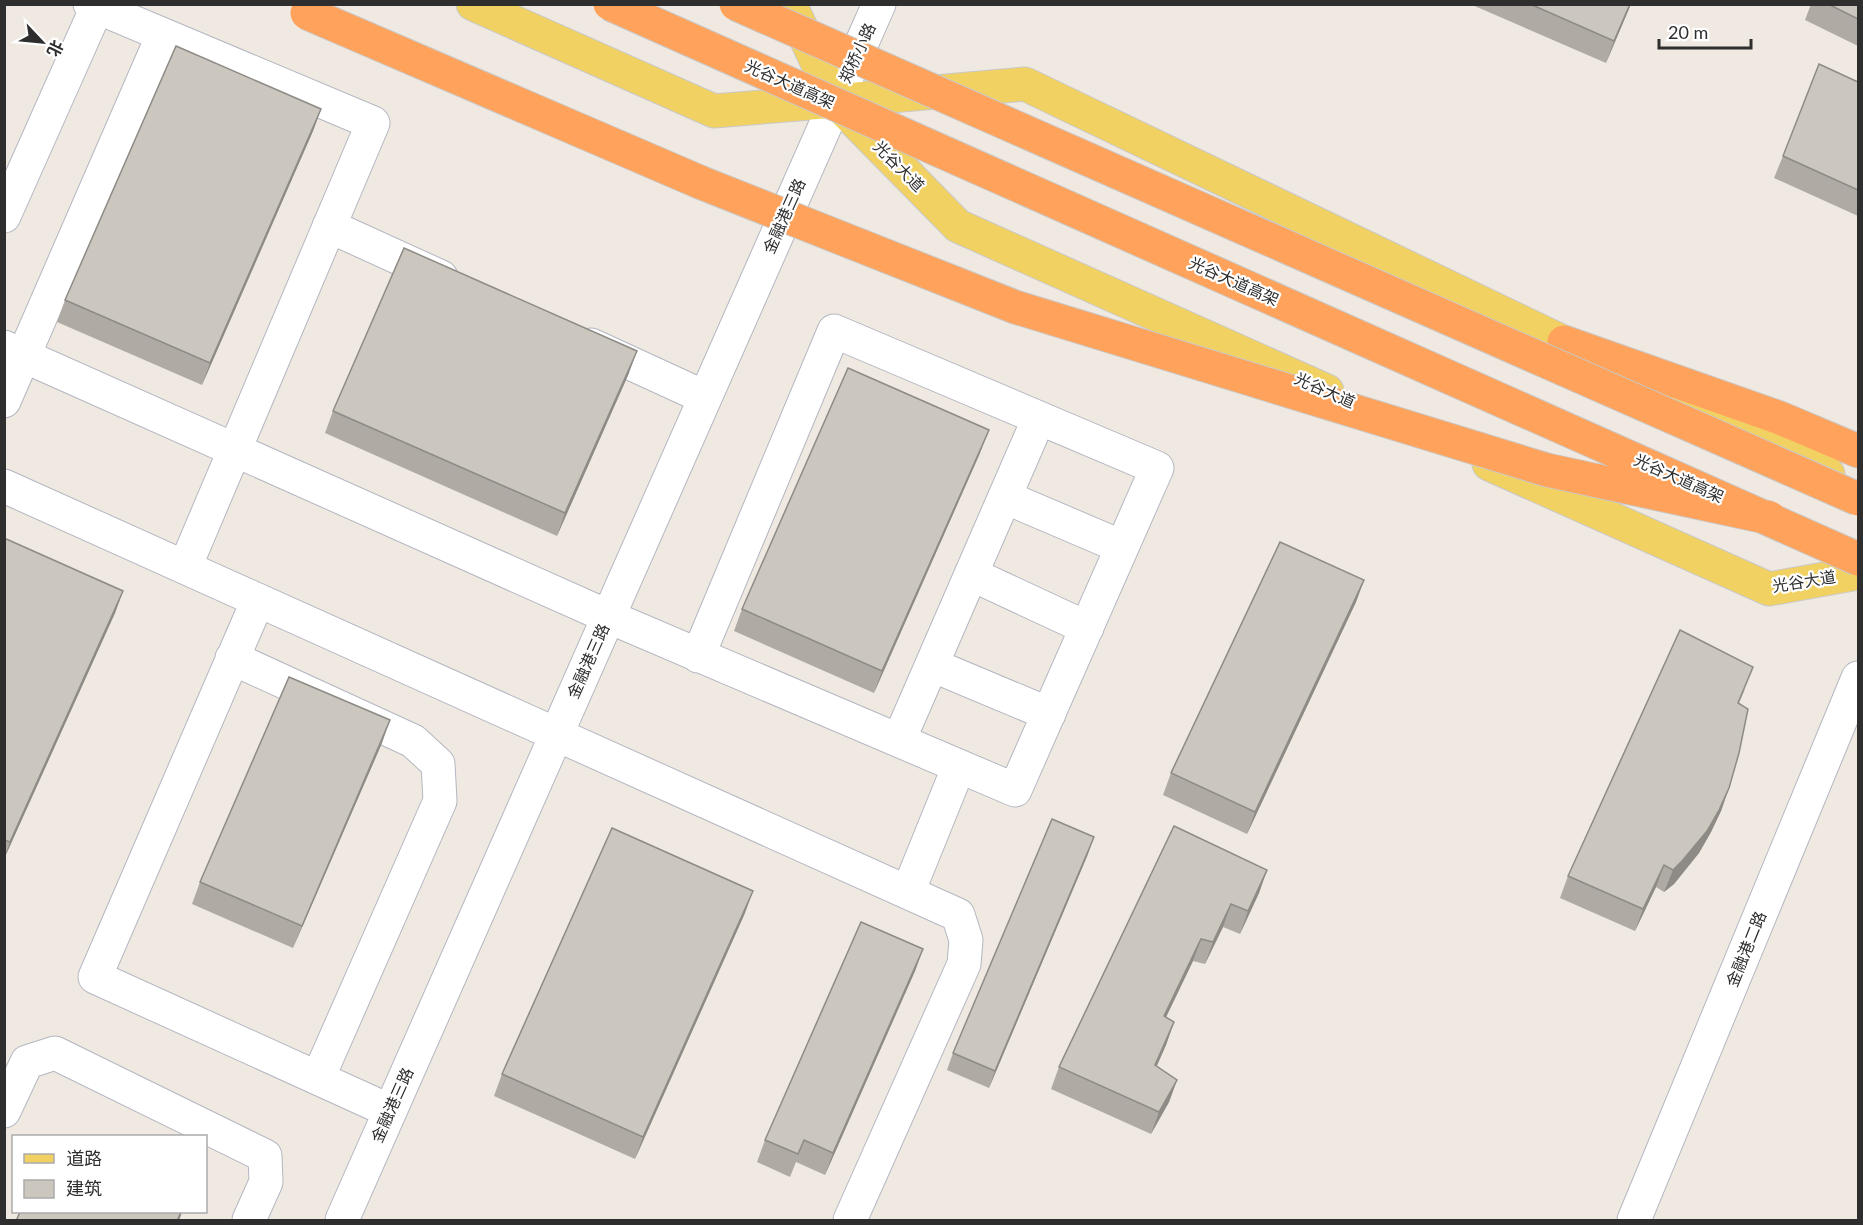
<svg xmlns="http://www.w3.org/2000/svg" width="1863" height="1225" font-family="Lato,'Noto Sans SC',sans-serif">
	<style>
		.lines { fill: none; stroke-linecap: round; stroke-linejoin: round }
		.minor-casing { stroke: #b4b7c1; stroke-width: 35 }
		.major-casing { stroke: #c9c9c9; stroke-width: 35 }
		.highway-casing { stroke: #c9c9c9; stroke-width: 35 }
		.minor { stroke: #fff; stroke-width: 33 }
		.major { stroke: #f2d163; stroke-width: 33 }
		.highway { stroke: #ffa35c; stroke-width: 33 }
		.highway-bridge-casing { stroke: #c9c9c9; stroke-width: 35; stroke-linecap: butt }
		.highway-bridge { stroke: #ffa35c; stroke-width: 33 }
		.wall { fill: #afaba4 }
		.shaded-wall { fill: #8e8b86 }
		.building { fill: #cbc7bf; stroke: #8e8b86; stroke-width: 1.5 }
		.labels { text-anchor: middle; stroke-width: 4.5; stroke-linejoin: round; paint-order: stroke }
		.street-label { font-size: 16px; fill: #2e2e2e; stroke: #fff }
	</style>
	<rect width="100%" height="100%" fill="#efe9e1"/>
	<g class="lines">
		<!-- minor casing -->
		<g class="minor-casing">
			<path id="minor" d="M90,4L373,123L185,567
				M4,216L97,7
				M329,226L441,277
				M591,345L704,397
				M4,347L607,616L1015,790L1157,468L834,331L698,656
				M4,401L163,35
				M4,486L958,915L966,940L964,964L850,1220
				M1005,497L1122,547
				M971,574L1087,628
				M258,600L95,977L390,1111
				M232,658L413,741L438,764L440,801L318,1078
				M932,665L1049,714
				M899,740L1039,418
				M908,892L959,766
				M4,1111L27,1062L55,1053L265,1156L266,1182L249,1220
				M342,1220L879,4
				M1634,1220L1858,678"/>
		</g>
		<!-- major casing -->
		<g class="major-casing">
			<path id="major" d="M473,4L714,111L835,101L958,226L1327,391
				M790,4L835,101L1025,84L1590,355
				M1656,386L1821,466L1828,474
				M1489,464L1769,589L1858,573"/>
		</g>
		<!-- highway casing -->
		<g class="highway-casing">
			<path id="highway" d="M1564,342L1780,418L1858,451"/>
		</g>
		<!-- minor -->
		<use href="#minor" class="minor"/>
		<!-- major -->
		<use href="#major" class="major"/>
		<!-- highway -->
		<use href="#highway" class="highway"/>
		<!-- highway-bridge casing -->
		<g class="highway-bridge-casing">
			<path id="highway-bridge" d="M610,4L1858,559
				M736,4L1858,499
				M307,13L702,183L1015,307L1547,470L1770,518"/>
		</g>
		<!-- highway-bridge -->
		<use href="#highway-bridge" class="highway-bridge"/>
	</g>
	<!-- wall -->
	<path class="wall" d="M1470,4H1631L1606,63Z
		M1811,4H1858V46L1805,20Z
		M1858,82V216L1774,178L1783,156Z
		M321,109L313,131L202,385L57,322L65,300Z
		M629,373L557,536L325,433L333,411Z
		M980,453L874,693L734,631L742,609Z
		M4,538L123,591L115,613L4,859Z
		M1364,580L1356,602L1247,834L1163,795L1171,773Z
		M1745,689L1739,703L1729,788L1721,811L1711,832L1699,853L1674,884L1664,892L1656,887L1635,931L1560,898L1568,876Z
		M382,743L293,948L192,904L200,882Z
		M1088,854L989,1088L947,1070L953,1053Z
		M1267,870L1259,893L1240,934L1223,927L1205,964L1193,961L1166,1017L1174,1022L1166,1045L1157,1066L1177,1080L1169,1102L1151,1134L1051,1089L1059,1067Z
		M745,913L635,1159L494,1096L502,1074Z
		M923,949L915,971L825,1175L796,1162L790,1177L757,1162L765,1140Z"/>
	<!-- shaded-wall -->
	<path class="shaded-wall" d="M1630,4H1631L1606,63L1614,41Z
		M321,109L313,131L202,385L210,363Z
		M637,351L629,373L557,536L565,513Z
		M989,430L980,453L874,693L882,671Z
		M1364,580L1356,602L1247,834L1255,812Z
		M123,591L115,613L4,859L10,842Z
		M390,720L382,743L293,948L302,926Z
		M1729,788L1721,811L1711,832L1699,853L1674,884L1664,892L1673,870Z
		M1094,837L1088,854L989,1088L995,1071Z
		M1664,865L1656,887L1635,931L1643,909Z
		M1267,870L1259,893L1240,934L1248,911Z
		M753,891L745,913L635,1159L643,1137Z
		M1231,904L1223,927L1205,964L1213,942Z
		M1201,939L1193,961L1156,1038L1164,1016Z
		M923,949L915,971L825,1175L833,1153Z
		M1174,1022L1166,1045L1147,1087L1155,1065Z
		M1177,1080L1169,1102L1151,1134L1159,1112Z
		M181,1212H182L179,1221H177Z"/>
	<!-- building -->
	<path class="building" d="M1530,4H1630L1614,41Z
		M1828,4H1858V19Z
		M176,46L321,109L210,363L65,300Z
		M1819,64L1858,82V190L1783,156Z
		M404,248L637,351L565,513L333,411Z
		M848,368L989,430L882,671L742,609Z
		M4,538L123,591L10,842L4,840Z
		M1280,542L1364,580L1255,812L1171,773Z
		M1680,630L1753,667L1738,703L1748,709L1739,753L1729,788L1719,810L1707,831L1682,861L1673,870L1664,865L1643,909L1568,876Z
		M289,677L390,720L302,926L200,882Z
		M1052,819L1094,837L995,1071L953,1053Z
		M1174,826L1267,870L1248,911L1231,904L1213,942L1201,939L1164,1016L1174,1022L1155,1065L1177,1080L1159,1112L1059,1067Z
		M612,828L753,891L643,1137L502,1074Z
		M861,922L923,949L833,1153L804,1140L798,1154L765,1140Z
		M20,1212H181L177,1221H16Z"/>
	<g class="labels">
		<!-- street labels -->
		<g class="street-label">
			<text transform="translate(857 53) rotate(-65)" y="6">郑桥小路</text>
			<text transform="translate(790 84) rotate(24)" y="6">光谷大道高架</text>
			<text transform="translate(899 166) rotate(45)" y="6">光谷大道</text>
			<text transform="translate(784 216) rotate(-66)" y="6">金融港三路</text>
			<text transform="translate(1234 281) rotate(24)" y="6">光谷大道高架</text>
			<text transform="translate(1325 390) rotate(24)" y="6">光谷大道</text>
			<text transform="translate(1679 478) rotate(24)" y="6">光谷大道高架</text>
			<text transform="translate(1804 581) rotate(-9)" y="6">光谷大道</text>
			<text transform="translate(588 661) rotate(-66)" y="6">金融港三路</text>
			<text transform="translate(1746 949) rotate(-68)" y="6">金融港二路</text>
			<text transform="translate(392 1105) rotate(-66)" y="6">金融港三路</text>
		</g>
	</g>
	<!-- border -->
	<rect width="1863" height="1225" fill="none" stroke="#2e2e2e" stroke-width="12"/>
	<!-- legend -->
	<rect x="12" y="1135" width="195" height="78" fill="#ffffff" stroke="#ababab" stroke-width="1.5"/>
	<rect x="24" y="1154" width="30" height="9" fill="#f2d163" stroke="#ababab" stroke-width="1.5"/>
	<text x="66" y="1165" font-size="18" fill="#2e2e2e">道路</text>
	<rect x="24" y="1180" width="30" height="18" fill="#cbc7bf" stroke="#ababab" stroke-width="1.5"/>
	<text x="66" y="1195" font-size="18" fill="#2e2e2e">建筑</text>
	<!-- north arrow -->
	<g transform="translate(42 42) rotate(116)" stroke="#ffffff" stroke-width="4.5" paint-order="stroke">
	<path d="M0-4.5L10 22L0 15L-10 22Z" fill="#2e2e2e"/>
	<text y="-9" font-size="16" font-weight="bold" text-anchor="middle" fill="#2e2e2e">北</text>
	</g>
	<!-- scale -->
	<path d="M1659 39v9h92v-9" fill="none" stroke="#2e2e2e" stroke-width="3"/>
	<text x="1668" y="39" font-size="18" fill="#2e2e2e" stroke="#ffffff" stroke-width="4.5" paint-order="stroke">20 m</text>
</svg>
